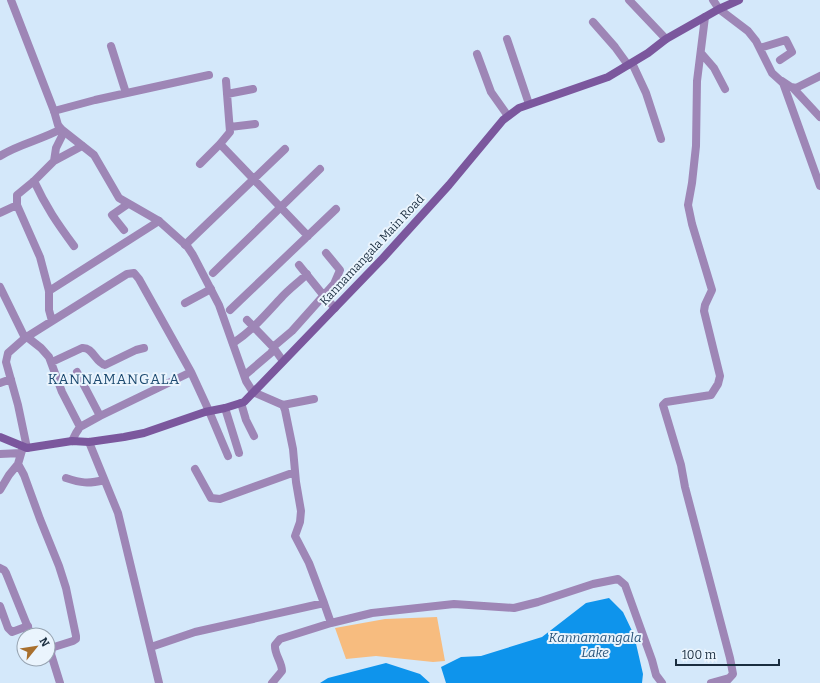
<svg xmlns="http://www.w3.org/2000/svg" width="820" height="683" font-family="Bitter,serif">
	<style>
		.green { fill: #f7bc7f }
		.water { fill: #0e94ec }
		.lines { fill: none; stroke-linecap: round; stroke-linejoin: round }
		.minor { stroke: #9e86b6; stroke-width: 8 }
		.tertiary { stroke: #9e86b6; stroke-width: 8 }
		.secondary { stroke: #7b579d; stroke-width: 8 }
		.labels { text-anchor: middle; stroke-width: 4; stroke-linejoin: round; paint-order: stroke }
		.street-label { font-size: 12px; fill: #1a2d3f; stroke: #eaf4fd }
		.water-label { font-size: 13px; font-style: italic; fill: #2a557b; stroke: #eaf4fd }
		.quarter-label { font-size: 14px; letter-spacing: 1px; fill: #1d4b71; stroke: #eaf4fd }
	</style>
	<rect width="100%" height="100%" fill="#d4e8fa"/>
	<!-- green -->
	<path class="green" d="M437,617L445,661L433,662L376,656L346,659L335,628L385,619Z"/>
	<!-- water -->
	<path class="water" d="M609,598L623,612L634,635L643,674L642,683H446L441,667L461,657L481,656L542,637L586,603Z
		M386,663L420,674L430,683H320L328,678Z"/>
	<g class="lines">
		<!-- minor -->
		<path class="minor" d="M713,0L719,9L748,31L756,41L772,73L783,83L820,186
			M705,17L697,81L696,146L692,183L688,205L692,224L712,290L705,305L704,311L720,376L718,384L711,395L666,402L663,405L681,465L685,487L730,658L733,674L725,683
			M593,22L615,47L628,65
			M507,39L529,104
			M111,46L126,93
			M760,48L786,40L792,52L780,60
			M701,53L714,68L725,89
			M477,54L491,92L508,116
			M632,63L646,93L661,139
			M782,81L791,87L796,88L820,76
			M793,88L820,117
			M227,94L253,89
			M54,111L95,100L209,75
			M230,127L255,124
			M220,144L308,236
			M0,156C19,144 41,140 61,129
			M54,161L56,148L64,132
			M200,164L220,144L230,132L226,81
			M34,181C46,207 57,223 74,246
			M0,213L17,205
			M124,230L112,215L128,204
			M185,245L285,149
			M299,265L324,296L335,308
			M213,273L320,169
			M0,287L25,338
			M49,291L159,221
			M185,303L211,289
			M230,310L336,209
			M247,320L273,347L283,361
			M52,321L49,310V291L40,257L17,205V195L34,181L54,161L82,146
			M27,337L41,348L49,357L62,392L80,427
			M233,343C252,331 266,314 281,298C289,289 299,282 307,274
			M52,362L82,348C93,347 95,362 105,365L136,350L144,348
			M77,372L100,416
			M245,375L272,352L273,347L292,331L334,284L340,270L326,253
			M0,383L11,379
			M253,392L283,405L285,410L293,449L296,482L301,511L300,522L295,536L309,563L324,603
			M241,403L246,420L254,436
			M283,405L314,399
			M225,408L239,453
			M72,441L76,433L80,427L100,416L191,372
			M89,442L118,513L159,683
			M27,448L18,405L6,362L8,353L25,338L127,274L134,273L139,279L191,372L209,411L228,456
			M0,454L21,453
			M18,464L24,475L40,519L59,566L66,588L76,636V639L73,641L54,647L52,649L51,654L60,683
			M195,469L211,498L220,499L295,472
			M66,478C81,483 88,484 104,480
			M0,490L9,475L18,464L23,447
			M0,568L4,570L6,573L31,635
			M0,606L8,628L12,632L28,626
			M151,647L195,632L324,603L331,623L372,613L454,604L514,608L538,602L593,584L618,579L625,585L652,660L656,675L662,683
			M272,683L282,671C282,662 274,654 275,645L280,639L331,623
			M711,683L729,678"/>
		<!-- tertiary -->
		<path class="tertiary" d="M11,0L54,111L58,125L61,129L94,155L119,198L159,221L187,246L193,255L219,305L246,381L253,392
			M629,0L666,39"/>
		<!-- secondary -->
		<path class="secondary" d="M0,437L27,448L72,441L89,442L124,437L144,433L205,412L225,408L244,402L383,258L449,185L503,120L519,108L608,77L648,53L666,39L719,9L739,0"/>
	</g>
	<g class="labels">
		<!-- street labels -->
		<g class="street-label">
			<text transform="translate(372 250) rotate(-47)" y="4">Kannamangala Main Road</text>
		</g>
		<!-- water labels -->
		<g class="water-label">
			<text x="595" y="642">Kannamangala<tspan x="595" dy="15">Lake</tspan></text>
		</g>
		<!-- quarter labels -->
		<g class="quarter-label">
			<text x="114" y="384">KANNAMANGALA</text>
		</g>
	</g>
	<!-- north arrow -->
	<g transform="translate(36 647) rotate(60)"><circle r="19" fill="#eaf4fd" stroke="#97a4b1"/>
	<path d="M0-3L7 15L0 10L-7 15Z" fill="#a9702e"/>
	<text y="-6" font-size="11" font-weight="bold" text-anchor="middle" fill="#1a2d3f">N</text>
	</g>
	<!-- scale -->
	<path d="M676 659v6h103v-6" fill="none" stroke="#1a2d3f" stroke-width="2"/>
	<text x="682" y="659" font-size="12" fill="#1a2d3f" stroke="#eaf4fd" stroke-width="3" paint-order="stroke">100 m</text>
</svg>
